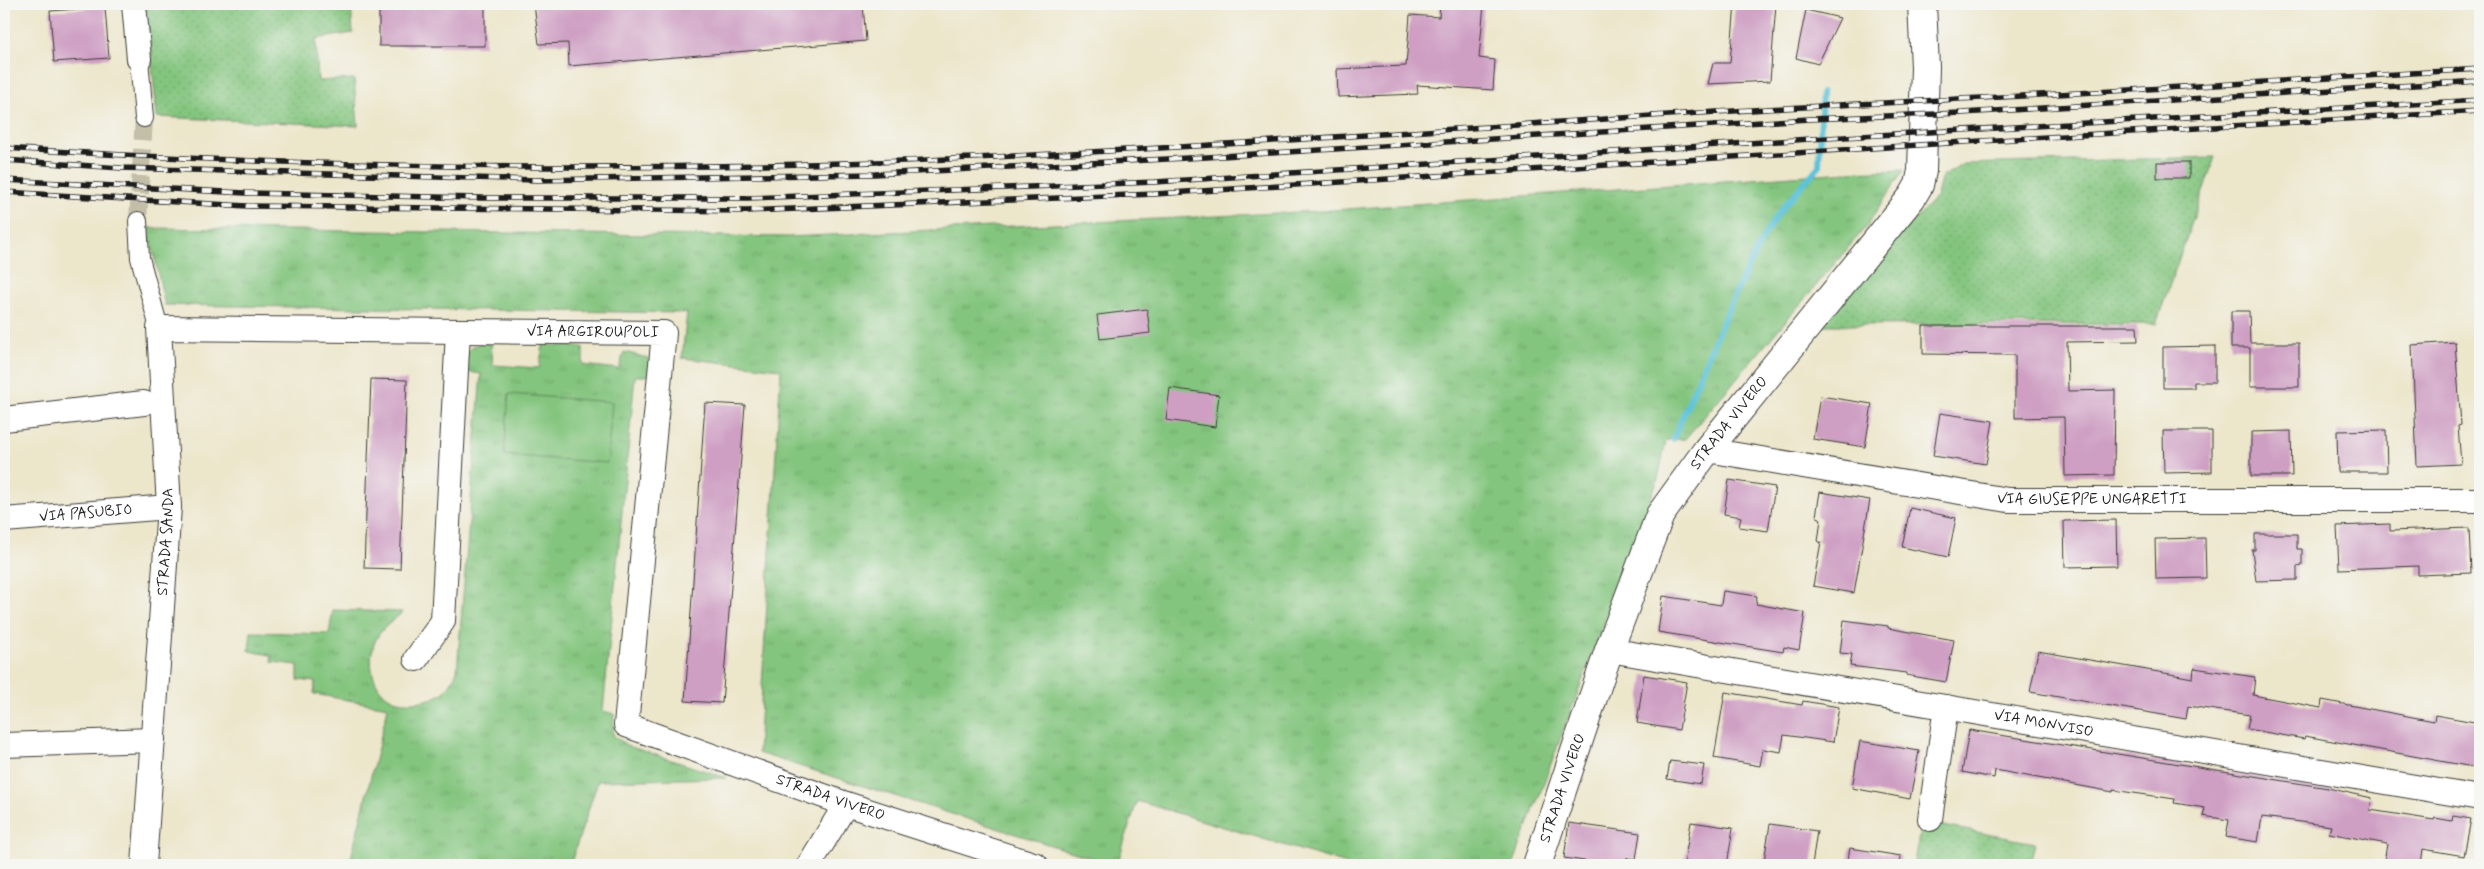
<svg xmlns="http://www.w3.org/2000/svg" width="2484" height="869" font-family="Mynerve,sans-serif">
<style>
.grass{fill:url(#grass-tufts);stroke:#50704d}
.park{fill:url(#park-dots);stroke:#50704d}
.pitch{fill:#83c57e;stroke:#50704d}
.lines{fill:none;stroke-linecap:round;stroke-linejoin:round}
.stream{stroke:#5dc3da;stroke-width:6}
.building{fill:#ce9ec3}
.pedestrian-tunnel{stroke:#c2bea8;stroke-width:18;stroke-dasharray:18 9;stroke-linecap:butt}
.pedestrian-casing{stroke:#3b3a36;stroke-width:20}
.minor-casing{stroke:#3b3a36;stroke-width:26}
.tertiary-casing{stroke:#3b3a36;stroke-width:30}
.pedestrian{stroke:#fff;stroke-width:18}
.minor{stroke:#fff;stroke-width:24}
.tertiary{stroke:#fff;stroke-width:28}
.rail-casing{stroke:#1c1c1c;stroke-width:5.5}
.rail{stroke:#f6f6f2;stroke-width:4;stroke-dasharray:11;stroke-linecap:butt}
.labels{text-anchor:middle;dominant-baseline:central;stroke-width:4;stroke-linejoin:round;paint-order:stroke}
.street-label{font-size:15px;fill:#1c1c1c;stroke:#f6f6f2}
</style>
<defs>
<pattern id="grass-tufts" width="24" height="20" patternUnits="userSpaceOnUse" patternTransform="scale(1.25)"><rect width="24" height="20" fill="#83c57e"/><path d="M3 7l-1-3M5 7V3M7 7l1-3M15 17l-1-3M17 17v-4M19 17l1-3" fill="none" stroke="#71a96c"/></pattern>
<pattern id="park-dots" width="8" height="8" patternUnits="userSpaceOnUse" patternTransform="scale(1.25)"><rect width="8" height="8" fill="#83c57e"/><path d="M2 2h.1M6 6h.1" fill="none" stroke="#71a96c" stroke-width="1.8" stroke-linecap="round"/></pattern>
</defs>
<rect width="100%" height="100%" fill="#f6f6f2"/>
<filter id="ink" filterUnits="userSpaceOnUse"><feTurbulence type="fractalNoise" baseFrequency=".02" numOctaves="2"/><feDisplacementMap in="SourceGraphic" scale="10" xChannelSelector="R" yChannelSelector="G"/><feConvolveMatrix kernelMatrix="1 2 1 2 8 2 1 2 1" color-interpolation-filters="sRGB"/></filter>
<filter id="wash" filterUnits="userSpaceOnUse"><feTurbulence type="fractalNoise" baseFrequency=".0096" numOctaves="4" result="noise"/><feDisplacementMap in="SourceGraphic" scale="20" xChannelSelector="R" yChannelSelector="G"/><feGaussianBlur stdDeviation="1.12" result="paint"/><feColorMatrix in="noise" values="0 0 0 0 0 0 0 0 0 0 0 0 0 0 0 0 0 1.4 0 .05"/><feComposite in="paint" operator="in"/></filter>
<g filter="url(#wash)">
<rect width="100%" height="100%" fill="#ece6cb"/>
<path class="grass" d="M1904,170L1866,227L1685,439L1666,440L1658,479L1513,865H1350L1137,801L1117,865H1114L758,753L781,369L682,358L687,313L165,305L148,228L789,237L1320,211L1847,172Z
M481,343L491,344L493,365L539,368L543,345L583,347V365L619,369L624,352L648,358L650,367L648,376H635L603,711L614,714L613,735L628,746L727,778L598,781L570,865H449L438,862L437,865H361L350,862L388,707L314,694L315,682L298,680V665L272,662L271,655L249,651L251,632L329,634L333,610L403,612C395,619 386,625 380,633C365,652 369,690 394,700C409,705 434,701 445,691C450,687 454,677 457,671L481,374L463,371C466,357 466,347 481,343Z"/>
<path class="park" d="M146,4H351L353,33L316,39L318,81L354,79L358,126L157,117Z
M2215,157L2156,324L1819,325L1876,260L1937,196L1941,178L1963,164Z
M1922,822L2035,843L2030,865H1913Z"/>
<path class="pitch" d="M509,394L612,402L607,463L504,455Z"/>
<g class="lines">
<path class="stream" d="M1673,439C1703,370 1730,297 1767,231C1781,207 1801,187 1819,166L1822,93"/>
</g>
<g id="blocks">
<path class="building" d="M379,4H485V46H379Z
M534,4H863L866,41L569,66L568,43L539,44Z
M1440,4H1484L1479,58L1495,60L1493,90L1417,85L1418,94L1338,97L1337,69L1406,66L1410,15L1439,17Z
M1735,4H1776L1770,81L1708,84L1713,63H1730Z
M105,7L109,58L54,62L50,11Z
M1806,10L1840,18L1818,64L1796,58Z
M2157,162H2189V178H2157Z
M1147,309L1150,333L1100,339L1097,315Z
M2231,311H2249L2250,343H2299V387H2250V348H2231Z
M1923,326H2137L2138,341L2067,342L2068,391L2115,390L2114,475L2065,476L2064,417L2015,418V355L1923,354Z
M2455,342L2461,425L2458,426L2461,464L2417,466L2412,345Z
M2215,346V382H2194V388H2163V347Z
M371,379L407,380L400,569L364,568Z
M1170,388L1219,395L1215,427L1166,420Z
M1820,396L1872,404L1865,447L1813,439Z
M705,403L745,405L722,703L685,701Z
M1940,413L1993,421L1986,464L1933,456Z
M2386,430L2387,472H2338L2337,431Z
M2163,431H2212V472L2164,473Z
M2291,431L2292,476H2251V432Z
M1729,480L1775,487L1768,531L1739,527L1741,517L1724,514Z
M1820,492L1870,500L1854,593L1813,586L1821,542H1818L1821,519L1816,516Z
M1910,508L1956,518L1948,557L1902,547Z
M2116,520L2117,566L2065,567L2064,521Z
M2390,524V531L2469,528L2471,573L2418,575V566L2339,569L2337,526Z
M2255,534H2297V549H2302V565L2297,566V580L2256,581L2252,550H2255Z
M2205,538L2206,578L2156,579L2155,539Z
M1723,591L1757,596L1756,604L1805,613L1799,650L1784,647L1783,652L1658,632L1663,596L1721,605Z
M1844,620L1888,626V628L1954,640L1946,682L1906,675L1907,673L1850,666L1852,654L1840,653Z
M2038,651L2193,678L2194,668L2255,677L2253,695L2321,708L2322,700L2434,721L2435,715L2480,723L2476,742L2480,743L2478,768L2305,736L2304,739L2247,729L2250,715L2188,706L2186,719L2030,692Z
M1644,675L1687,682L1679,730L1637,723Z
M1725,692L1802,705L1803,701L1839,707L1833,742L1784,735L1781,752L1763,749L1760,766L1714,758Z
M1969,730L2328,788L2372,798L2370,810L2434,820L2435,818L2452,821L2453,816L2471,819L2464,856L2423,849L2421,865L2384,863L2387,844L2329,833L2331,826L2262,817L2258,842L2226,837L2229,820L2203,816L2205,808L2174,803L2175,799L2113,790V792L1995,770L1994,778L1962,772Z
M1860,741L1919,751L1910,799L1852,788Z
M1670,761L1704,765L1701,784L1667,779Z
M1691,822L1733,828L1727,865H1684Z
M1569,823L1640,833L1636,859L1627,858L1626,865H1611L1564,858Z
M1770,824L1817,831L1812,865L1764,861Z
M1850,848L1901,856L1900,865H1847Z"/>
</g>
</g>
<g filter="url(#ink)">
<use href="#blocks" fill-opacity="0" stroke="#3b3a36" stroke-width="1"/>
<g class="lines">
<path class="pedestrian-tunnel" d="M138,221L144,118"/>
<defs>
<path id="pedestrian" d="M139,59L144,118
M138,221L140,258L159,328"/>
<g id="minor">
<path d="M134,4L139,59"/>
<path d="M4,419L144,403"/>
<path id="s1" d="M1707,450L2008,500H2480"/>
<path id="s2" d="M4,520L169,507"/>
<path id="s3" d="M1609,650L2480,798"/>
<path d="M416,659L443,621L458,331"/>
<path d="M4,745L153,740"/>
<path d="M1930,819L1946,707"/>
<path id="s4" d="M144,865L169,507L159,328L664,333L626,725L846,804L1036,865"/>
<path d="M809,865L846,804"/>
</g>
<g id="tertiary">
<path id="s5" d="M1537,865L1609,650L1660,515L1707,450L1912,197L1919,185L1922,171L1925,67L1922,4"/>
</g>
</defs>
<use href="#pedestrian" class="pedestrian-casing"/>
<use href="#minor" class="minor-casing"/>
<use href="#tertiary" class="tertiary-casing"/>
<use href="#pedestrian" class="pedestrian"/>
<use href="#minor" class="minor"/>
<use href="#tertiary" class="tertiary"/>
<defs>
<path id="rail" d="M4,148C294,167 585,172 876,162C1145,152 1415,131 1684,114C1775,108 1866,104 1958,99C2132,91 2306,79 2480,69
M4,160L121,168L538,180L875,174L1207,157L1809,119L1962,113L2480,81
M4,180L245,193L481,198H748L1155,182L1810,139L2480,100
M4,192L247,206L747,211L1155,194L1965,142L2480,111"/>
</defs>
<use href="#rail" class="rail-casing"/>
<use href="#rail" class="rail"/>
</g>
</g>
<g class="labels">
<g class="street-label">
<text stroke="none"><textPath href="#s4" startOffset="972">VIA ARGIROUPOLI</textPath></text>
<text stroke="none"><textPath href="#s5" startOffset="486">STRADA VIVERO</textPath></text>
<text stroke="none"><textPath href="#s1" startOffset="389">VIA GIUSEPPE UNGARETTI</textPath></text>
<text stroke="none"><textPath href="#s2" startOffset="82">VIA PASUBIO</textPath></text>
<text stroke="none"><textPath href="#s4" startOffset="324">STRADA SANDA</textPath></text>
<text stroke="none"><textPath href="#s3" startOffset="441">VIA MONVISO</textPath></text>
<text stroke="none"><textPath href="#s5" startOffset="81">STRADA VIVERO</textPath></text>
<text stroke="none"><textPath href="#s4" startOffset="1654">STRADA VIVERO</textPath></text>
</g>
</g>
<rect width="2484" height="869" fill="none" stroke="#f6f6f2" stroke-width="20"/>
</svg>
